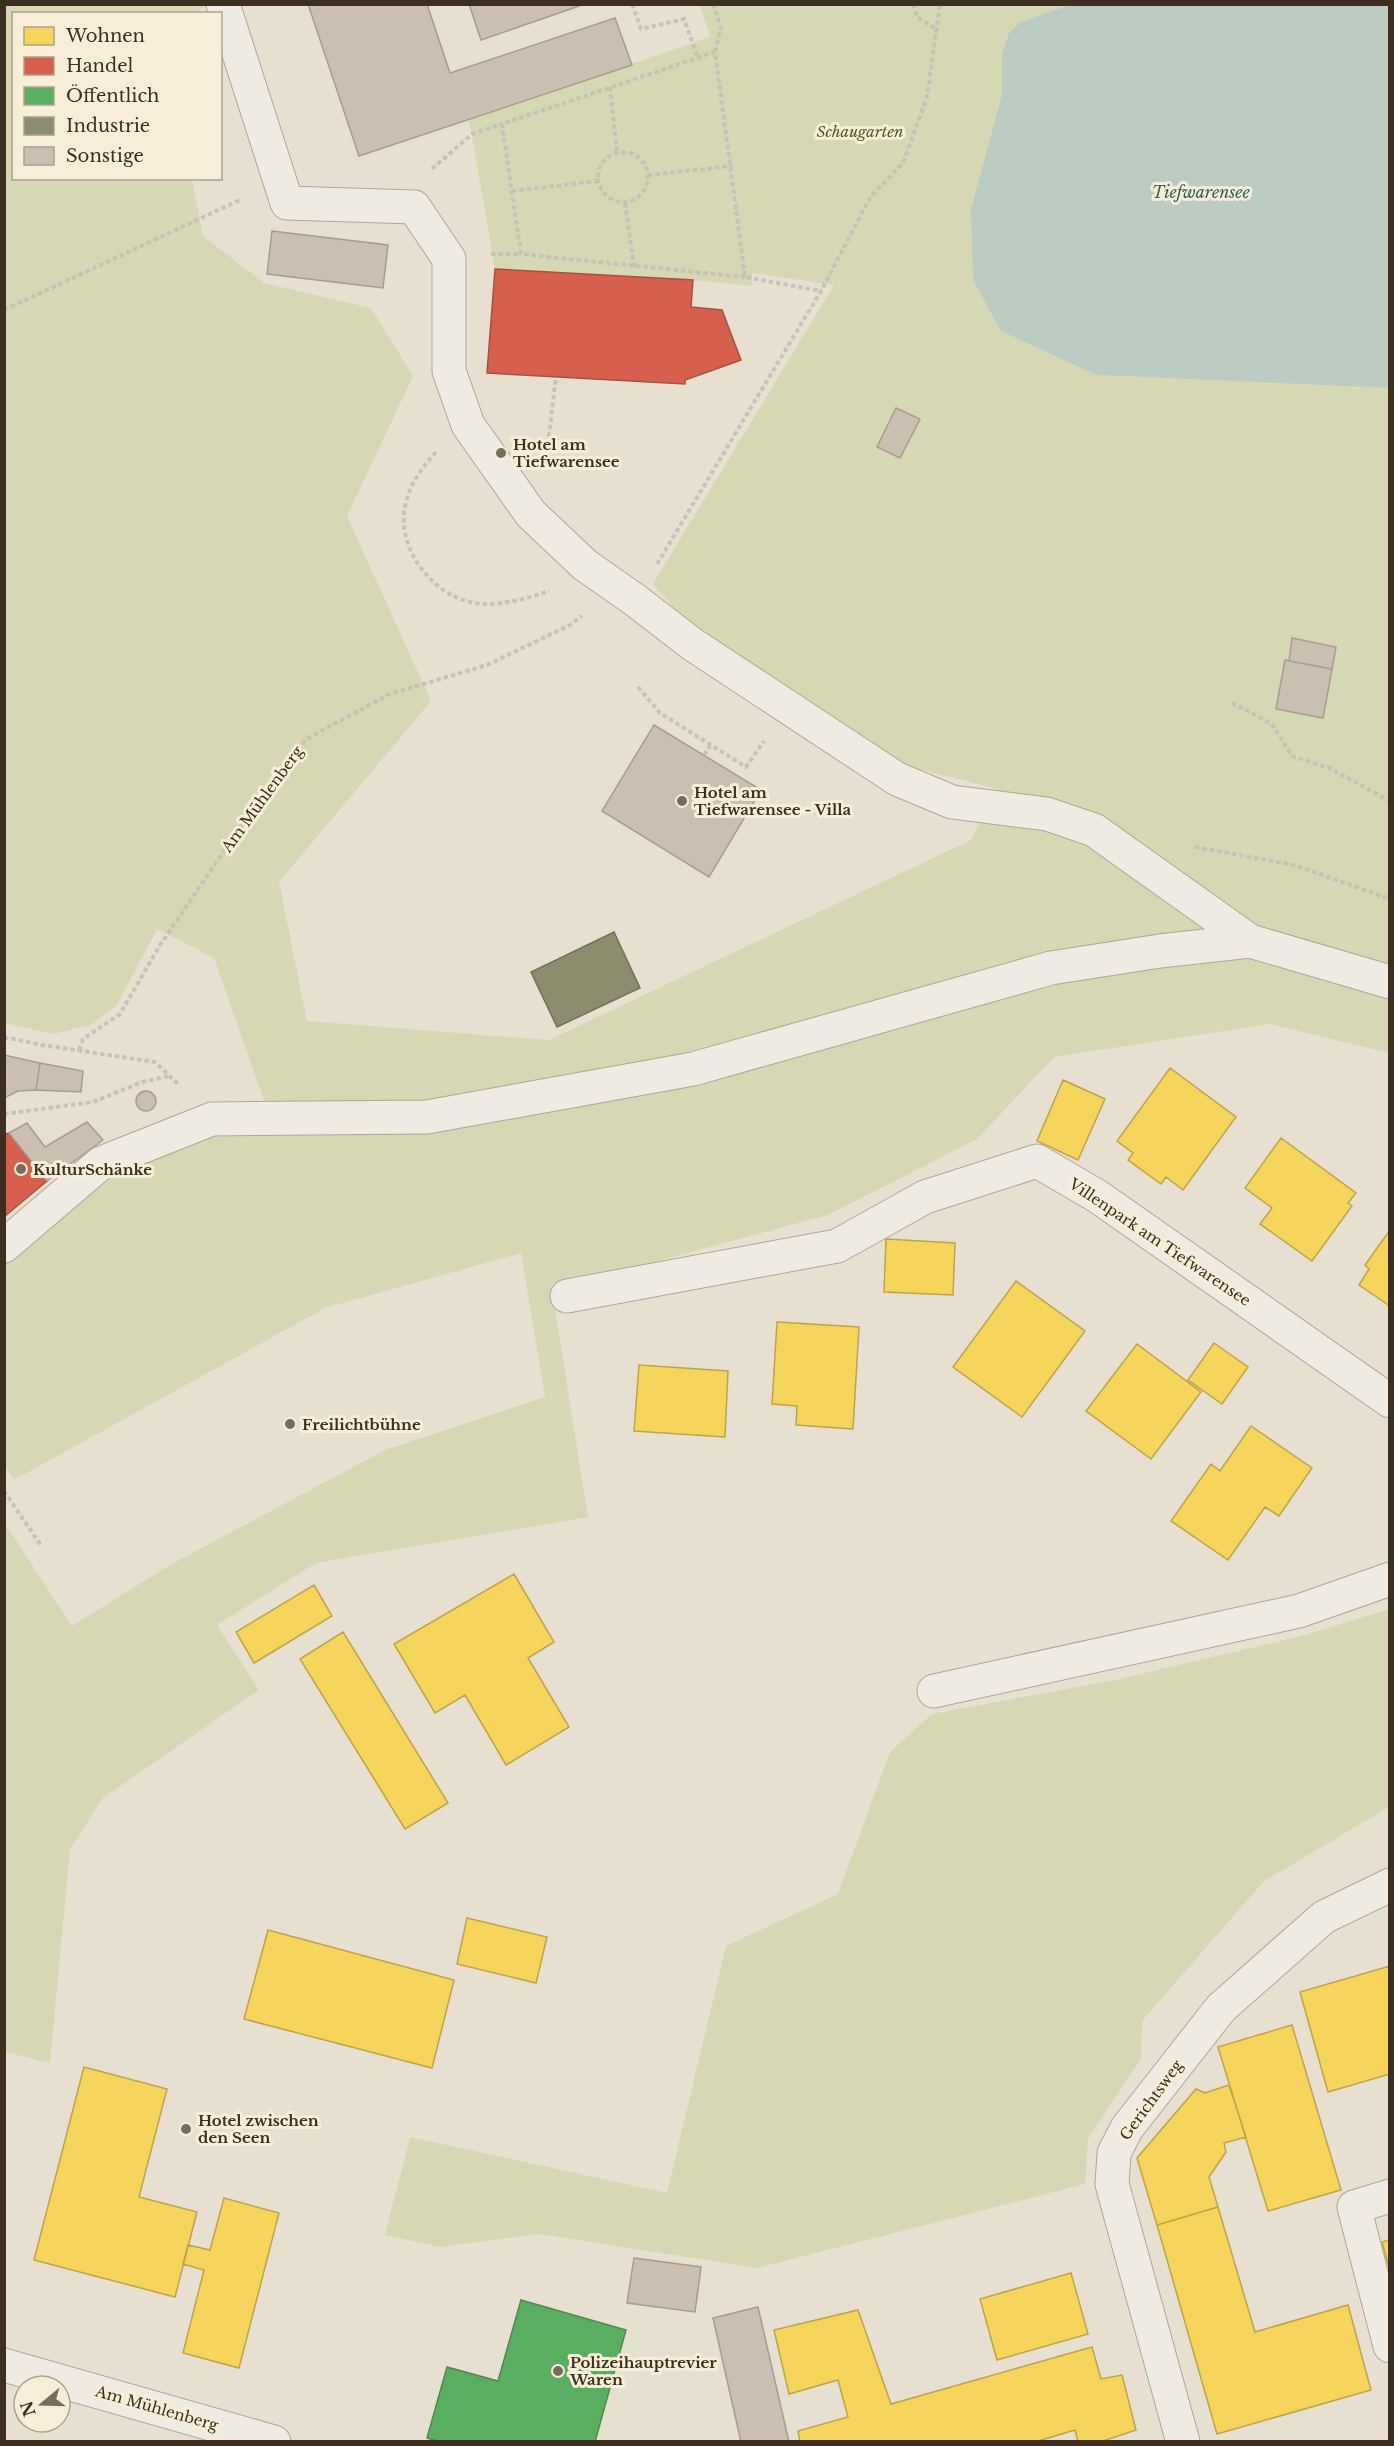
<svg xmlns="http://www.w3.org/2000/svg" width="1394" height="2446" font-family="'Libre Baskerville',serif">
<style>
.green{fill:#d6d7b3}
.water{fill:#bcccc2}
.homes{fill:#f6d55c;stroke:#bea34a;stroke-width:1.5}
.shops{fill:#d6604d;stroke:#a85140;stroke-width:1.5}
.public{fill:#5aae61;stroke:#51884e;stroke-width:1.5}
.industry{fill:#8c8c6e;stroke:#747057;stroke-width:1.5}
.building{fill:#cbbfb2;stroke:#a89c90;stroke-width:1.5}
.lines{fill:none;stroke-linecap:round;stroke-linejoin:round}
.minor-casing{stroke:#ada599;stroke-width:35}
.path{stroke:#c8c2b9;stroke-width:4;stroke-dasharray:4.5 3;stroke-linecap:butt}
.minor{stroke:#efebe3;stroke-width:33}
.poi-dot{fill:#786c5e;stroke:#f7eed8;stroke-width:2}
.labels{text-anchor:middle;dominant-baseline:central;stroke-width:6;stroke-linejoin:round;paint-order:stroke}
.park-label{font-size:15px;font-style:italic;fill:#4d5a26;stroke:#f7eed8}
.poi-label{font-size:15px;font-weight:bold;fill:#3d2e20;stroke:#f7eed8;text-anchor:start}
.street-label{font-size:15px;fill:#3d2e20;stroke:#f7eed8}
.water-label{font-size:16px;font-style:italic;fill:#2f5d5a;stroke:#f7eed8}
</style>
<rect width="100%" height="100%" fill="#e7e0d1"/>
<path class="green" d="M5,5H204L196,14H14V178L192,179L203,236L264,283L371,308L413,376L347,516L431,701L279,882L307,1021L549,1040L971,840L997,789L907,766L686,622L653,584L834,285L752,273V286L693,280L495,269L469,119L710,37L700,5H1070L1002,54V94L971,209L1097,375L1389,388V1053L1270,1024L1054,1057L977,1139L828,1215L658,1261L551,1284L588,1517L316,1563L217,1625L259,1690L103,1798L70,1849L50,2063L5,2052L4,1522L72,1626L170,1565L385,1450L545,1397L521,1253L325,1308L14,1480L5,1466V1263L106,1175L208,1138L262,1133L265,1103L214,958L157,929L117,1005L91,1025L53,1034L5,1023Z
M1389,1609V1807L1263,1882L1142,2021L1141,2058L1088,2139L1085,2184L757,2268L539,2234L440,2247L385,2235L410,2137L667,2193L726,1946L838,1894L890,1752L932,1714L1115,1680L1302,1636Z"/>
<path class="water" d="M1070,5H1389V388L1097,375L1001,331L973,280L971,209L1002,94V54L1009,33L1021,22Z"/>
<path class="homes" d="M1170,1068L1236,1117L1183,1190L1166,1177L1161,1184L1128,1160L1133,1153L1117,1141Z
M1063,1080L1105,1099L1078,1160L1037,1141Z
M1281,1138L1356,1193L1348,1203L1352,1206L1312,1261L1260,1224L1272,1208L1245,1188Z
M1390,1230V1306L1359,1285L1369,1269L1365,1265Z
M886,1239L955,1243L953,1295L884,1292Z
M1016,1281L1085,1331L1022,1417L953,1367Z
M777,1322L859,1327L853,1429L796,1425L797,1406L772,1404Z
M1214,1343L1248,1367L1222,1404L1188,1380Z
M1137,1344L1201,1392L1151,1459L1086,1411Z
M639,1365L728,1371L725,1437L634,1431Z
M1251,1426L1312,1468L1279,1516L1265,1507L1228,1560L1171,1521L1211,1464L1220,1471Z
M514,1574L554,1642L528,1658L569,1727L506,1765L465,1695L435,1713L394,1644Z
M314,1585L332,1616L254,1663L236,1632Z
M343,1632L448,1803L405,1829L300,1659Z
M467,1918L547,1937L536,1983L457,1964Z
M268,1930L454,1980L432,2068L244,2019Z
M1390,1966V2074L1328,2092L1300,1992Z
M1292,2025L1341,2190L1268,2211L1218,2047Z
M84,2067L167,2089L139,2197L197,2212L175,2297L34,2260Z
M1229,2085L1246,2137L1224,2143L1226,2152L1209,2177L1218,2207L1157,2225L1137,2158L1196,2089L1205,2093Z
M224,2198L279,2213L239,2368L183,2353L204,2270L183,2264L188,2245L210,2250Z
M1218,2207L1255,2332L1348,2305L1371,2390L1217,2434L1157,2225Z
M1390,2240V2271L1382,2242Z
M1071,2273L1088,2334L997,2360L980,2299Z
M858,2310L891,2404L1092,2347L1101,2379L1122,2375L1136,2430L1100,2442H1078L1075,2430L1035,2442H800L798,2431L848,2417L838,2380L789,2394L774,2330Z"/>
<path class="shops" d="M495,269L693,280L691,307L722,310L741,360L685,380V384L487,373Z
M9,1133L47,1181L4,1217V1135Z"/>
<path class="public" d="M521,2300L626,2330L595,2442H440L427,2438L447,2367L498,2381Z"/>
<path class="industry" d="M614,932L640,988L557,1027L531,972Z"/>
<path class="building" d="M308,4H427L450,73L615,18L632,65L359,156Z
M469,4H585L481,40Z
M272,231L388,245L383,288L267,274Z
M896,408L920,419L900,458L877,447Z
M1292,638L1336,647L1332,669L1289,661Z
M1285,660L1332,669L1323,718L1276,709Z
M654,725L761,790L709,877L602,811Z
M4,1055L40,1063L36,1090L18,1091L4,1098Z
M40,1063L83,1071L81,1092L36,1090Z
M136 1101a10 10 0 1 1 20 0a10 10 0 1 1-20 0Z
M87,1122L103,1140L47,1181L9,1133L27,1123L45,1147Z
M634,2258L701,2267L695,2312L627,2303Z
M758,2307L789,2442H741L713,2318Z"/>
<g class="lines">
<defs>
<path id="minor" d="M223,4L287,203L414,207L449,259V371L468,425L531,514L585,565L635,600L692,644L897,779L952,802L1047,814L1094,830L1250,941
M4,1246L101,1163L212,1119L427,1117L693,1069L1051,968L1160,951L1250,941L1390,982
M567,1296L837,1246L925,1197L1037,1161L1097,1196L1390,1401
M934,1691L1299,1611L1390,1579
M1390,2196L1354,2207L1390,2346
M4,2365L274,2442
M1183,2442L1112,2184L1114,2153L1127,2128L1221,2008L1324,1917L1390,1885"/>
</defs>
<use href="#minor" class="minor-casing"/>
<path class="path" d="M632,4L641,29L684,19L698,58
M713,4L721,28L715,52
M913,4L917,17L936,29
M610,87L617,152
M598 177a25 25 0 1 1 50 0a25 25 0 1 1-50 0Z
M432,169L472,134L502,124
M648,175L732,166
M512,191L597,181
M625,203L634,267
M491,254H521
M745,277L521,254L502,124L715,52L745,277L821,291
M4,310L240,200
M436,452C423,467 411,482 406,502C393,550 438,604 486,604C507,604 529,598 549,591
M546,459L556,377
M657,564L821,291L871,196L903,163L927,97L940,4
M638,687L660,713L746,767L764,741
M1232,703L1271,723L1292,756L1329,768L1390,801
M704,755L710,746
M1195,847L1294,865L1390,899
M4,1037L42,1045L155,1062L180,1086
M79,1050L83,1039L120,1014L160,945L252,810L306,739L390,694L487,665L570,625L582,616
M4,1114L93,1102L142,1082L169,1076
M4,1491L42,1547"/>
<use href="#minor" class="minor"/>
</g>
<g class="poi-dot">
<circle cx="501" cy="453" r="6"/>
<circle cx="682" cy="801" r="6"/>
<circle cx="21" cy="1169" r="6"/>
<circle cx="290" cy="1424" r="6"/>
<circle cx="186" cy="2129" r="6"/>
<circle cx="558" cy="2371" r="6"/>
</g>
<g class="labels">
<g class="park-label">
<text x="860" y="131">Schaugarten</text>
</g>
<g class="poi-label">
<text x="513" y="444">Hotel am<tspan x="513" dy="17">Tiefwarensee</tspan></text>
<text x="694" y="792">Hotel am<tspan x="694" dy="17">Tiefwarensee - Villa</tspan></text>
<text x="33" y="1169">KulturSchänke</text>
<text x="302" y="1424">Freilichtbühne</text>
<text x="198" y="2120">Hotel zwischen<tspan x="198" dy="17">den Seen</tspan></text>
<text x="570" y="2362">Polizeihauptrevier<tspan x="570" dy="17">Waren</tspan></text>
</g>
<g class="street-label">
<text transform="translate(262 799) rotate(-54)">Am Mühlenberg</text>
<text transform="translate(1160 1242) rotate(34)">Villenpark am Tiefwarensee</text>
<text transform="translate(1151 2100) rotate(-54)">Gerichtsweg</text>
<text transform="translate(157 2408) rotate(16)">Am Mühlenberg</text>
</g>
<g class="water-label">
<text x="1201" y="192">Tiefwarensee</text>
</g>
</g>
<rect width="1394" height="2446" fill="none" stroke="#3d2e20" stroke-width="12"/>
<rect x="12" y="12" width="210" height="168" fill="#f7eed8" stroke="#ada18e" stroke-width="1.5"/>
<rect x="24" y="27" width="30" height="18" fill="#f6d55c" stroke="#ada18e" stroke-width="1.5"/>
<text x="66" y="42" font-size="18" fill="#3d2e20">Wohnen</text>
<rect x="24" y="57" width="30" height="18" fill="#d6604d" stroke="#ada18e" stroke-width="1.5"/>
<text x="66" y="72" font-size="18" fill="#3d2e20">Handel</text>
<rect x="24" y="87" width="30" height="18" fill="#5aae61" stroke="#ada18e" stroke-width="1.5"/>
<text x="66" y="102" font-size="18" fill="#3d2e20">Öffentlich</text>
<rect x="24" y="117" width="30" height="18" fill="#8c8c6e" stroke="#ada18e" stroke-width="1.5"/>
<text x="66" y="132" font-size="18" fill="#3d2e20">Industrie</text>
<rect x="24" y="147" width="30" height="18" fill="#cbbfb2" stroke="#ada18e" stroke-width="1.5"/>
<text x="66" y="162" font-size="18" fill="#3d2e20">Sonstige</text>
<g transform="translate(42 2404) rotate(251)"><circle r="28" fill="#f7eed8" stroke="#ada18e" stroke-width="1.5"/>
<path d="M0-4.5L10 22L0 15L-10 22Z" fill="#786c5e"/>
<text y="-9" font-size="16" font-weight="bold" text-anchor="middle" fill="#3d2e20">N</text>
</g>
</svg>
